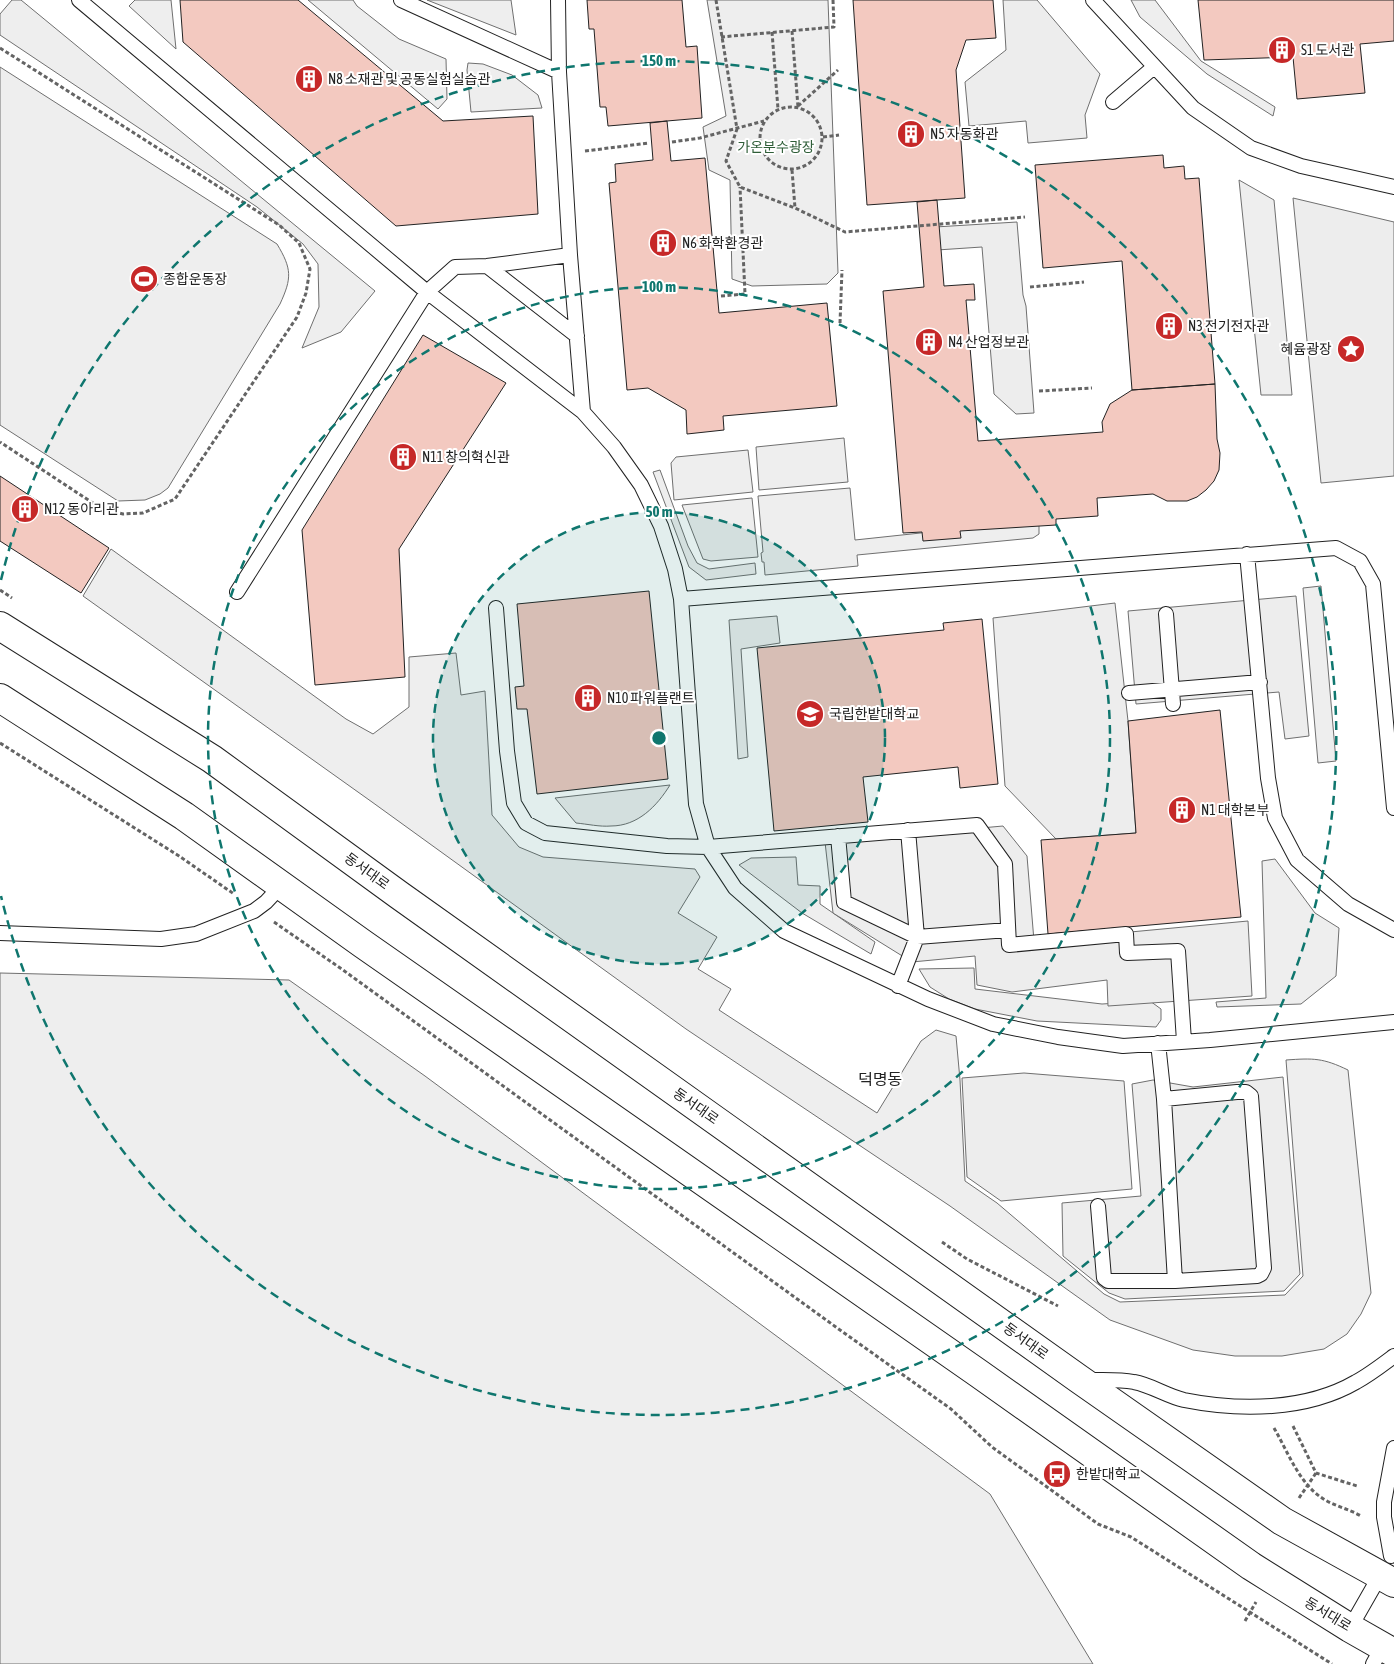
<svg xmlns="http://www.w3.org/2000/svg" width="1394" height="1664" font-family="'Asap Condensed','Noto Sans KR',sans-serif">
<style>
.green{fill:#eee;stroke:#6f6f6f}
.parking{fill:#ededed;stroke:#6f6f6f}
.building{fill:#f3c9c0;stroke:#222}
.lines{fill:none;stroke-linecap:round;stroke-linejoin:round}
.service-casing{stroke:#222;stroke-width:16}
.tertiary-casing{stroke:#222;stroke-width:30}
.path{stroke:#646464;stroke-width:3;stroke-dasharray:4 2.5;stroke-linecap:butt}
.service{stroke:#fff;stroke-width:14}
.tertiary{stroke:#fff;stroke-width:28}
.ring{fill:none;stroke:#0f766e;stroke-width:2.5;stroke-dasharray:9 6}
.labels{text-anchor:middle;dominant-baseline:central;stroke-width:4;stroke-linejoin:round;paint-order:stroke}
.poi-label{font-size:14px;fill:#222;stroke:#fff;text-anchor:start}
.park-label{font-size:14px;fill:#2f5e38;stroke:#fff}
.street-label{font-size:14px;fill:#222;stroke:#fff}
.quarter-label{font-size:16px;fill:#222;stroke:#fff}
.centre{fill:#0f766e;stroke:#fff;stroke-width:2.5}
.ring-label{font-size:15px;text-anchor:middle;font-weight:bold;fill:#0f766e;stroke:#fff;stroke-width:4;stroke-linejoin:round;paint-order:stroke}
</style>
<rect width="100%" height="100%" fill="#fff"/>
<path class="green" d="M12,0H21L375,291L341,332L302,348L319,307L318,264L303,244L257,207L0,35V14Z
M135,0H171L176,49L129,6Z
M308,0H353L357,6L399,39L446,59L447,99L438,109Z
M427,0H511L516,35Z
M707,0H828L838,273L827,284L752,286L732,279L730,180L709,170L703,127L726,116Z
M1131,0H1155L1201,61L1275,107L1273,116L1207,74L1140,17Z
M468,63L483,64L512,75L538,95L542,108L471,112L467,70Z
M0,67L277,244C292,269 292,278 280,304L168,488L160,494L145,500L118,501L0,425Z
M1239,180L1274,200L1292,395H1261Z
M844,438L848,482L759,490L756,447Z
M748,450L753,492L674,500L671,463L676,457Z
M660,470L688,546L697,563L709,569L755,563L756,574L706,580L689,567L653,472Z
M850,488L855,540L1033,521L1039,524V534L1033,538L857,555L858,566L765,575L764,562H762L761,553L763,552L758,496Z
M752,498L758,557L711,561L703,559L682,505Z
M111,549L346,719L373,734L409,707V657L456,653L461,695L485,691L492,815L519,847L543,857L695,869L700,877L678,913L717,937L698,969L731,989L719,1010L877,1113L921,1041L936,1030L956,1036L960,1080L965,1181L997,1203L1104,1294L1120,1302L1285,1295L1303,1276L1286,1060C1314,1058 1323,1058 1348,1070L1371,1293L1361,1314L1347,1334L1324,1349L1282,1356H1235L1193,1350L1110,1320L950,1206L686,1029L372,802L83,596Z
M1321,586L1336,761L1318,763L1303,588Z
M777,616L780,643L741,649L748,757L738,759L729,620Z
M670,785C657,806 638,826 611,826C600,827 587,824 576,823L555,798Z
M796,857L798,885L820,886V904L875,942L871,954L802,913L739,865L751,858Z
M1275,859L1315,913L1339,928L1336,976L1301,1004L1217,1007L1216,1002L1266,998L1262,861Z
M974,968L975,989L1102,1004L1150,1001L1161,1009V1020L1156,1027L1037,1021L975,1009L949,999L930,987L919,969Z
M0,973L289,980L425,1076L990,1494L1093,1664H0Z"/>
<path class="parking" d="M1003,0H1037L1100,74L1085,115L1087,138L1028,143L1026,121L969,126L965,82L1006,50Z
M1293,198L1394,222V476L1321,483Z
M1017,222L1023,295L1026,306L1034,413L1016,414L994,394L982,247L937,250L935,227Z
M1296,596L1309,736L1285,739L1279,692L1136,704L1128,611Z
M1115,603L1128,721L1136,833L1056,839L1005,786L993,618Z
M1003,826L1027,856L1034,941L1248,921L1252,996L1108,1006L1107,980L1012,992L977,985L975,956L912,962L833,913L825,842Z
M1024,1073L1124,1081L1132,1189L1001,1201L967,1177L962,1078Z
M1283,1077L1300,1274L1284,1291L1125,1299L1109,1293L1063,1256L1062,1203L1141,1196L1132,1084L1153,1080L1193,1087Z"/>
<path class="building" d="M180,0H298L443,121L533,116L538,214L396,226L183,42Z
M587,0H682L686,47L697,46L702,118L608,126L606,107H600L594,29H589Z
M853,0H993L996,38L966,40L956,70L965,198L867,205Z
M1198,0H1394V41L1360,44L1365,93L1297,99L1293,57L1204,60Z
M667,121L671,161L705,158L719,313L827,303L837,406L723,416L724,430L687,434L686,410L648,388L627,390L609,183L616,182L615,164L653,160L650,123Z
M1163,155L1164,168L1184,166L1185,179L1199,178L1215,384L1132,390L1122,261L1043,268L1035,165Z
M937,200L944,286L974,284L975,300H966L978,441L1103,432L1102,422L1110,404L1132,390L1215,384L1217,439L1220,453L1219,470L1214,481L1206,490L1197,497L1187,501H1167L1153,494L1097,498L1098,516L1056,519V525L960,531L961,538L923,541L922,532L903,533L883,291L924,287L917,202Z
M423,335L506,383L399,549L405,677L315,685L302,530Z
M0,476L109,548L81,593L0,541Z
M649,591L668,779L537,794L527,709H517L515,687L524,686L517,604Z
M982,619L998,784L960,788L958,767L863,777L868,822L774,831L757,648L944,630L943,623Z
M1220,710L1241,917L1048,934L1041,840L1136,833L1128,721Z"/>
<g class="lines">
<defs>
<path id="service" d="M79,0L427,292L583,412L614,447L641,485L661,526L675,569L681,599L696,804L708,847L735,888L784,931L928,999L993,1024L1058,1037L1123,1046L1210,1040L1394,1022
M401,0L559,72L570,255L583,412
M558,0L559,72
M1093,0L1193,108L1251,148L1301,166L1394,187
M1113,102L1154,67
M487,266L577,336
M1247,554L1268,778L1275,818L1297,860L1348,904L1394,930
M237,592L427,292L455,267L487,266L570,255
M681,599L1336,548L1360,561L1373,584L1394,808
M496,608L507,751L514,803L526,823L545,833L667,846L708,847L977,825L1005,864L1009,945L1126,934L1127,953L1178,951L1184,1041
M1166,614L1173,704
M1129,693L1260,682
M908,830L917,937L1008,930
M838,836L844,902L917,937L898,986
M0,933L161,939L196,934L254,911L266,902L281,886
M1164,1099L1237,1092H1246L1251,1096L1264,1268L1261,1274L1257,1276L1175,1281
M1098,1206L1104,1278L1108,1281H1175L1164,1099L1158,1043
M1088,1380C1103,1380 1119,1379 1134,1382C1151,1385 1167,1396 1184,1400C1239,1411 1306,1411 1356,1382C1369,1375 1382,1365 1394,1356
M1391,1556L1384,1517V1502L1394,1448
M1350,1628L1382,1572
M1373,1664L1383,1646"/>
<path id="tertiary" d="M0,626L212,759L399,895L1079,1379L1282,1521L1394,1583
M0,698L184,816L363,944L978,1373L1251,1566L1350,1628L1394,1653"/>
</defs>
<use href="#service" class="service-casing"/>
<use href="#tertiary" class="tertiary-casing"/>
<path class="path" d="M716,0L737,129L726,161L740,187L795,208L845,232L1025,217
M792,31L798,107
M772,32L778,109
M721,37L834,27L833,0
M0,48L279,225L299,243L310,269L306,293L297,317L175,499L143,513L123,514L102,509L0,442
M798,106L838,70
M760 138a31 31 0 1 1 62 0a31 31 0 1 1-62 0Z
M823,137L839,135
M672,142L700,138L764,121
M585,151L649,143
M792,170L795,208
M1030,287L1084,282
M721,296L745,294L740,187
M840,323L842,270
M1039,391L1092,388
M0,590L12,598
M0,743L179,856L234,894
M274,922L343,970L840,1330L951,1409L992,1447L1098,1524L1131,1537L1332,1664
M942,1242L967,1259L1058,1306
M1293,1426L1316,1473L1357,1486
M1274,1428C1288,1452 1299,1483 1322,1498C1334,1506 1349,1509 1361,1516
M1299,1498L1316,1473
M1245,1621L1256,1602"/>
<use href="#service" class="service"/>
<use href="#tertiary" class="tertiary"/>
</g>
<circle cx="659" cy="738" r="226" fill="#0f766e" fill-opacity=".12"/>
<g class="ring">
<circle cx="659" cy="738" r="226"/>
<circle cx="659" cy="738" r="451"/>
<path d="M1 580A677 677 0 1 1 1 896"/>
</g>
<defs>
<symbol id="building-disc" viewBox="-11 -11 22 22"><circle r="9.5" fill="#c62828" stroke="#fff"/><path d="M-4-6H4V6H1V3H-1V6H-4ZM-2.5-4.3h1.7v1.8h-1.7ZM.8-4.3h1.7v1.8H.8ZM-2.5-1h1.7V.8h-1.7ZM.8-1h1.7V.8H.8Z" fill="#fff"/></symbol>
<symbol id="stadium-disc" viewBox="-11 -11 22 22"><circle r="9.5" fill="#c62828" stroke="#fff"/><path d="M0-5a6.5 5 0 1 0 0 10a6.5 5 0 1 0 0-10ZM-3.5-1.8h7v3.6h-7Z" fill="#fff"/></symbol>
<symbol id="sight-disc" viewBox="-11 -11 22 22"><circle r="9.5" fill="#c62828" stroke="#fff"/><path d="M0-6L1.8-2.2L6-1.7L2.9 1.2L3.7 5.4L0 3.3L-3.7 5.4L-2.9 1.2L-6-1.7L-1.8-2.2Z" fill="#fff"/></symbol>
<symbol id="university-disc" viewBox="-11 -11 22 22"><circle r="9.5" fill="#c62828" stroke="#fff"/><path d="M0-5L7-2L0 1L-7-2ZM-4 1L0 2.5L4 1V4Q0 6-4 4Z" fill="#fff"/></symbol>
<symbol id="bus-disc" viewBox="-11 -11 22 22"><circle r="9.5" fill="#c62828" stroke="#fff"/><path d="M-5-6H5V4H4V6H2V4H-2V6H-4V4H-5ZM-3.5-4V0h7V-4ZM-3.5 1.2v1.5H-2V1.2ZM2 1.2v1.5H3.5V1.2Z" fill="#fff"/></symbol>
</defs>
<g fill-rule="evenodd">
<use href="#building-disc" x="1266" y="34" width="32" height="32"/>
<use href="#building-disc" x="293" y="63" width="32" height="32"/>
<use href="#building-disc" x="895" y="118" width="32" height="32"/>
<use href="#building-disc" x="647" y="227" width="32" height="32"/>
<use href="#stadium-disc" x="128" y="263" width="32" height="32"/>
<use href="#building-disc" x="1153" y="310" width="32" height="32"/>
<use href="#building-disc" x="913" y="326" width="32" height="32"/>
<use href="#sight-disc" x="1335" y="333" width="32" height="32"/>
<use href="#building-disc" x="387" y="441" width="32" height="32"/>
<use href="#building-disc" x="9" y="493" width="32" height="32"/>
<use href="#building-disc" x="572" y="682" width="32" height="32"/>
<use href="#university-disc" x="794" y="698" width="32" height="32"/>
<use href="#building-disc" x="1166" y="794" width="32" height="32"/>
<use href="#bus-disc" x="1041" y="1458" width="32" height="32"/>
</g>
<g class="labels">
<g class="poi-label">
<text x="1301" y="50">S1 도서관</text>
<text x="328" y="79">N8 소재관 및 공동실험실습관</text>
<text x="930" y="134">N5 자동화관</text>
<text x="682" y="243">N6 화학환경관</text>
<text x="163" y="279">종합운동장</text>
<text x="1188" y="326">N3 전기전자관</text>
<text x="948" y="342">N4 산업정보관</text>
<text x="1332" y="349" text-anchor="end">혜윰광장</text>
<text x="422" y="457">N11 창의혁신관</text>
<text x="44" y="509">N12 동아리관</text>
<text x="607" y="698">N10 파워플랜트</text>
<text x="829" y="714">국립한밭대학교</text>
<text x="1201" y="810">N1 대학본부</text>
<text x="1076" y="1474">한밭대학교</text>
</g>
<g class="park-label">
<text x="776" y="147">가온분수광장</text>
</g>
<g class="street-label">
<text transform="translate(367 871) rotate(36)">동서대로</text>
<text transform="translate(696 1106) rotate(35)">동서대로</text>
<text transform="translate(1026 1341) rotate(36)">동서대로</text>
<text transform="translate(1328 1614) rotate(31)">동서대로</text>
</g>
<g class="quarter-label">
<text x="880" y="1079">덕명동</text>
</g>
</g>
<circle cx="659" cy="738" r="8" class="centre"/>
<g class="ring-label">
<text x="659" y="66">150 m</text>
<text x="659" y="292">100 m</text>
<text x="659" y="517">50 m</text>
</g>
</svg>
